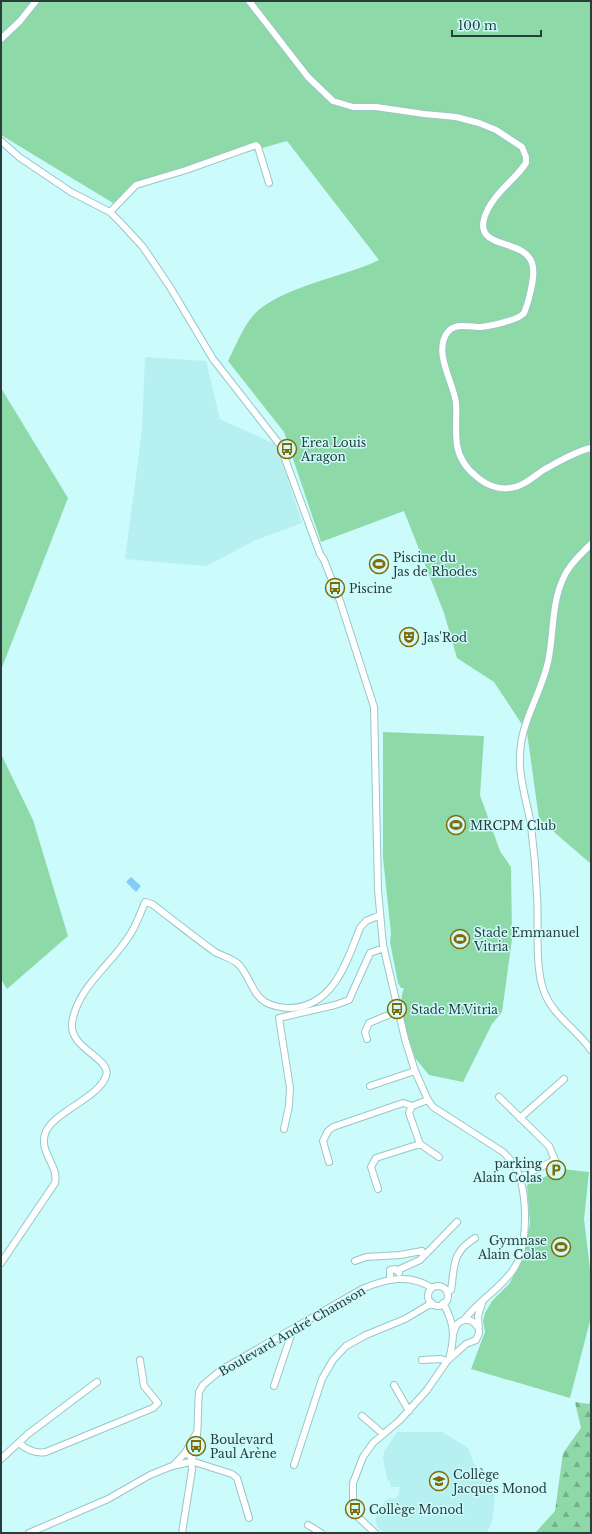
<svg xmlns="http://www.w3.org/2000/svg" width="592" height="1534" font-family="'Libre Baskerville',serif">
<style>
.built{fill:#b7f0f0}
.grass{fill:#8ed9a8}
.forest{fill:url(#forest-firs)}
.water{fill:#85cbfa}
.lines{fill:none;stroke-linecap:round;stroke-linejoin:round}
.minor-casing{stroke:#99c6c7;stroke-width:8}
.minor{stroke:#fff;stroke-width:6}
.labels{text-anchor:middle;dominant-baseline:central;stroke-width:3;stroke-linejoin:round;paint-order:stroke}
.poi-label{font-size:12px;fill:#2a3d3d;stroke:#ccfbfb;text-anchor:start}
.street-label{font-size:12px;fill:#2a3d3d;stroke:#ccfbfb}
</style>
<defs>
<pattern id="forest-firs" width="22" height="20" patternUnits="userSpaceOnUse"><rect width="22" height="20" fill="#8ed9a8"/><path d="M5 1l3.5 6h-7zM16 11l3.5 6h-7z" fill="#74b18a"/></pattern>
</defs>
<rect width="100%" height="100%" fill="#ccfbfb"/>
<path class="built" d="M145,357L206,361L220,419L277,445L302,523L256,540L206,566L125,559L142,430Z
M397,1432H442L468,1448L474,1464L487,1476L490,1482L495,1498L492,1521L487,1533H385L378,1528L375,1520L384,1502L389,1498L395,1499L399,1495L400,1487H391L390,1482L387,1479L383,1458L384,1452Z"/>
<path class="grass" d="M1,1H591V864L539,819L527,732L494,682L457,658L444,613L404,511L321,542L284,432L228,361C235,347 242,330 251,318C274,288 345,277 379,260L287,141L226,158L130,190L113,203L1,135Z
M1,388L68,498L1,670Z
M383,732L484,736L480,795L500,851L511,867L512,939L502,1012L492,1024L463,1082L429,1075L415,1058L403,1021C405,1007 398,1003 404,988H401L398,983L390,942L391,933L383,858Z
M1,754L33,820L68,936L7,989L1,979Z
M562,1169L589,1172L584,1219L591,1277V1317L570,1398L471,1369L485,1332L483,1321L485,1313L492,1301L509,1284L520,1265L530,1224L527,1185Z"/>
<path class="forest" d="M591,1397V1533H535L555,1511L563,1453L581,1428L575,1402L589,1404Z"/>
<path class="water" d="M131,877L141,886L136,892L126,882Z"/>
<g class="lines">
<defs>
<path id="minor" d="M249,1L308,77L333,101L353,107H376L424,114L456,117L479,123L496,130L522,147L526,157V163C515,180 498,189 488,209C466,252 523,236 532,263C536,275 530,294 527,305C526,307 525,311 524,313C519,320 490,326 481,327C470,327 454,322 447,333C433,353 454,383 456,403C457,416 455,431 457,445C459,458 467,469 477,477C486,485 499,490 510,488C523,487 534,476 545,469C558,462 576,451 591,448
M1,39L20,21L36,1
M1,141L19,157L71,192L110,212L120,222L143,247L170,287L213,359L280,445L284,456L320,554L324,560L340,601L374,707L378,890L383,945L405,1039L415,1071L428,1100L433,1107L503,1152C508,1157 513,1162 516,1168C528,1193 529,1247 513,1270C500,1289 478,1301 464,1320
M110,212L136,185L186,170L256,145L258,147L269,183
M591,544C581,554 568,566 563,579C551,605 554,635 548,662C539,701 518,723 520,766C521,786 528,806 531,826C534,849 536,872 537,895C539,923 534,970 545,994C554,1016 577,1030 591,1050
M367,1039L365,1032L369,1023L398,1011
M370,1086L415,1071
M499,1097L549,1146L555,1160L519,1178
M428,1100L412,1106L409,1113L420,1144L439,1157
M520,1118L564,1079
M284,1129L289,1106L290,1088L279,1018L335,1005L349,1000L370,953L384,948
M329,1162L323,1141L328,1131L333,1127L403,1103L412,1106
M378,1189L371,1167L376,1158L420,1144
M355,1261L366,1257L400,1255L422,1251L423,1255
M1,1263L55,1183C59,1166 39,1152 45,1134C51,1113 99,1098 106,1076C112,1058 69,1049 72,1023C78,985 113,964 131,933C137,923 141,912 145,902L152,904C173,920 194,937 215,952C222,956 231,958 237,963C249,973 251,993 265,1002C274,1007 282,1008 291,1008C334,1006 347,961 360,928L366,921L380,915
M398,1270L420,1260L457,1222
M390,1280V1270L395,1269L399,1273
M428 1296a10 10 0 1 1 20 0a10 10 0 1 1-20 0Z
M447,1292L451,1290C455,1266 451,1253 475,1238
M443,1303C455,1324 455,1337 449,1359
M454,1332C456,1319 470,1316 477,1326
M422,1360L441,1359L447,1361
M394,1385L409,1411
M274,1386L293,1329
M362,1416L383,1434
M19,1443C27,1450 36,1454 46,1452L153,1408L158,1403L144,1386L140,1360
M1,1459L28,1434L97,1382
M191,1461L232,1474L237,1478L249,1518
M294,1465L322,1379L333,1360L346,1346L366,1335L405,1319L432,1303
M173,1466L185,1453L196,1434
M308,1525L321,1533
M29,1533L108,1499L150,1475L172,1466L190,1462C200,1449 197,1410 199,1392L203,1385L221,1370L362,1289C385,1279 410,1273 432,1288
M182,1533L192,1470L191,1456L185,1453
M375,1533L358,1517L353,1503V1483L363,1457L373,1443L400,1420L427,1390L447,1361L466,1344L476,1340L479,1333L478,1316L483,1300"/>
</defs>
<use href="#minor" class="minor-casing"/>
<use href="#minor" class="minor"/>
</g>
<defs>
<symbol id="bus-ring" viewBox="-11 -11 22 22"><circle r="9.5" fill="#ccfbfb" stroke="#846a04" stroke-width="1.5"/><path d="M-5-6H5V4H4V6H2V4H-2V6H-4V4H-5ZM-3.5-4V0h7V-4ZM-3.5 1.2v1.5H-2V1.2ZM2 1.2v1.5H3.5V1.2Z" fill="#846a04"/></symbol>
<symbol id="stadium-ring" viewBox="-11 -11 22 22"><circle r="9.5" fill="#ccfbfb" stroke="#846a04" stroke-width="1.5"/><path d="M0-5a6.5 5 0 1 0 0 10a6.5 5 0 1 0 0-10ZM-3.5-1.8h7v3.6h-7Z" fill="#846a04"/></symbol>
<symbol id="theatre-ring" viewBox="-11 -11 22 22"><circle r="9.5" fill="#ccfbfb" stroke="#846a04" stroke-width="1.5"/><path d="M-5-5.5Q0-4 5-5.5V0Q5 5 0 6Q-5 5-5 0ZM-3.3-2.5H-1v1.5H-3.3ZM1-2.5H3.3v1.5H1ZM-2.8 1Q0 5.5 2.8 1Z" fill="#846a04"/></symbol>
<symbol id="parking-ring" viewBox="-11 -11 22 22"><circle r="9.5" fill="#ccfbfb" stroke="#846a04" stroke-width="1.5"/><path d="M-3.5-5.5H1a3.5 3.5 0 0 1 0 7H-1V5.5H-3.5ZM-1-3.4V-.6H.8a1.4 1.4 0 0 0 0-2.8Z" fill="#846a04"/></symbol>
<symbol id="school-ring" viewBox="-11 -11 22 22"><circle r="9.5" fill="#ccfbfb" stroke="#846a04" stroke-width="1.5"/><path d="M0-5L7-2L0 1L-7-2ZM-4 1L0 2.5L4 1V4Q0 6-4 4Z" fill="#846a04"/></symbol>
</defs>
<g fill-rule="evenodd">
<use href="#bus-ring" x="276" y="438" width="22" height="22"/>
<use href="#stadium-ring" x="368" y="553" width="22" height="22"/>
<use href="#bus-ring" x="324" y="577" width="22" height="22"/>
<use href="#theatre-ring" x="398" y="626" width="22" height="22"/>
<use href="#stadium-ring" x="445" y="814" width="22" height="22"/>
<use href="#stadium-ring" x="449" y="928" width="22" height="22"/>
<use href="#bus-ring" x="386" y="998" width="22" height="22"/>
<use href="#parking-ring" x="545" y="1159" width="22" height="22"/>
<use href="#stadium-ring" x="550" y="1236" width="22" height="22"/>
<use href="#bus-ring" x="185" y="1435" width="22" height="22"/>
<use href="#school-ring" x="428" y="1470" width="22" height="22"/>
<use href="#bus-ring" x="344" y="1498" width="22" height="22"/>
</g>
<g class="labels">
<g class="poi-label">
<text x="301" y="442">Erea Louis<tspan x="301" dy="14">Aragon</tspan></text>
<text x="393" y="557">Piscine du<tspan x="393" dy="14">Jas de Rhodes</tspan></text>
<text x="349" y="588">Piscine</text>
<text x="423" y="637">Jas'Rod</text>
<text x="470" y="825">MRCPM Club</text>
<text x="474" y="932">Stade Emmanuel<tspan x="474" dy="14">Vitria</tspan></text>
<text x="411" y="1009">Stade M.Vitria</text>
<text x="542" y="1163" text-anchor="end">parking<tspan x="542" dy="14">Alain Colas</tspan></text>
<text x="547" y="1240" text-anchor="end">Gymnase<tspan x="547" dy="14">Alain Colas</tspan></text>
<text x="210" y="1439">Boulevard<tspan x="210" dy="14">Paul Arène</tspan></text>
<text x="453" y="1474">Collège<tspan x="453" dy="14">Jacques Monod</tspan></text>
<text x="369" y="1509">Collège Monod</text>
</g>
<g class="street-label">
<text transform="translate(292 1331) rotate(-30)">Boulevard André Chamson</text>
</g>
</g>
<rect width="592" height="1534" fill="none" stroke="#2a3d3d" stroke-width="4"/>
<path d="M452 30v6h89v-6" fill="none" stroke="#2a3d3d" stroke-width="2"/>
<text x="458" y="30" font-size="12" fill="#2a3d3d" stroke="#ccfbfb" stroke-width="3" paint-order="stroke">100 m</text>
</svg>
